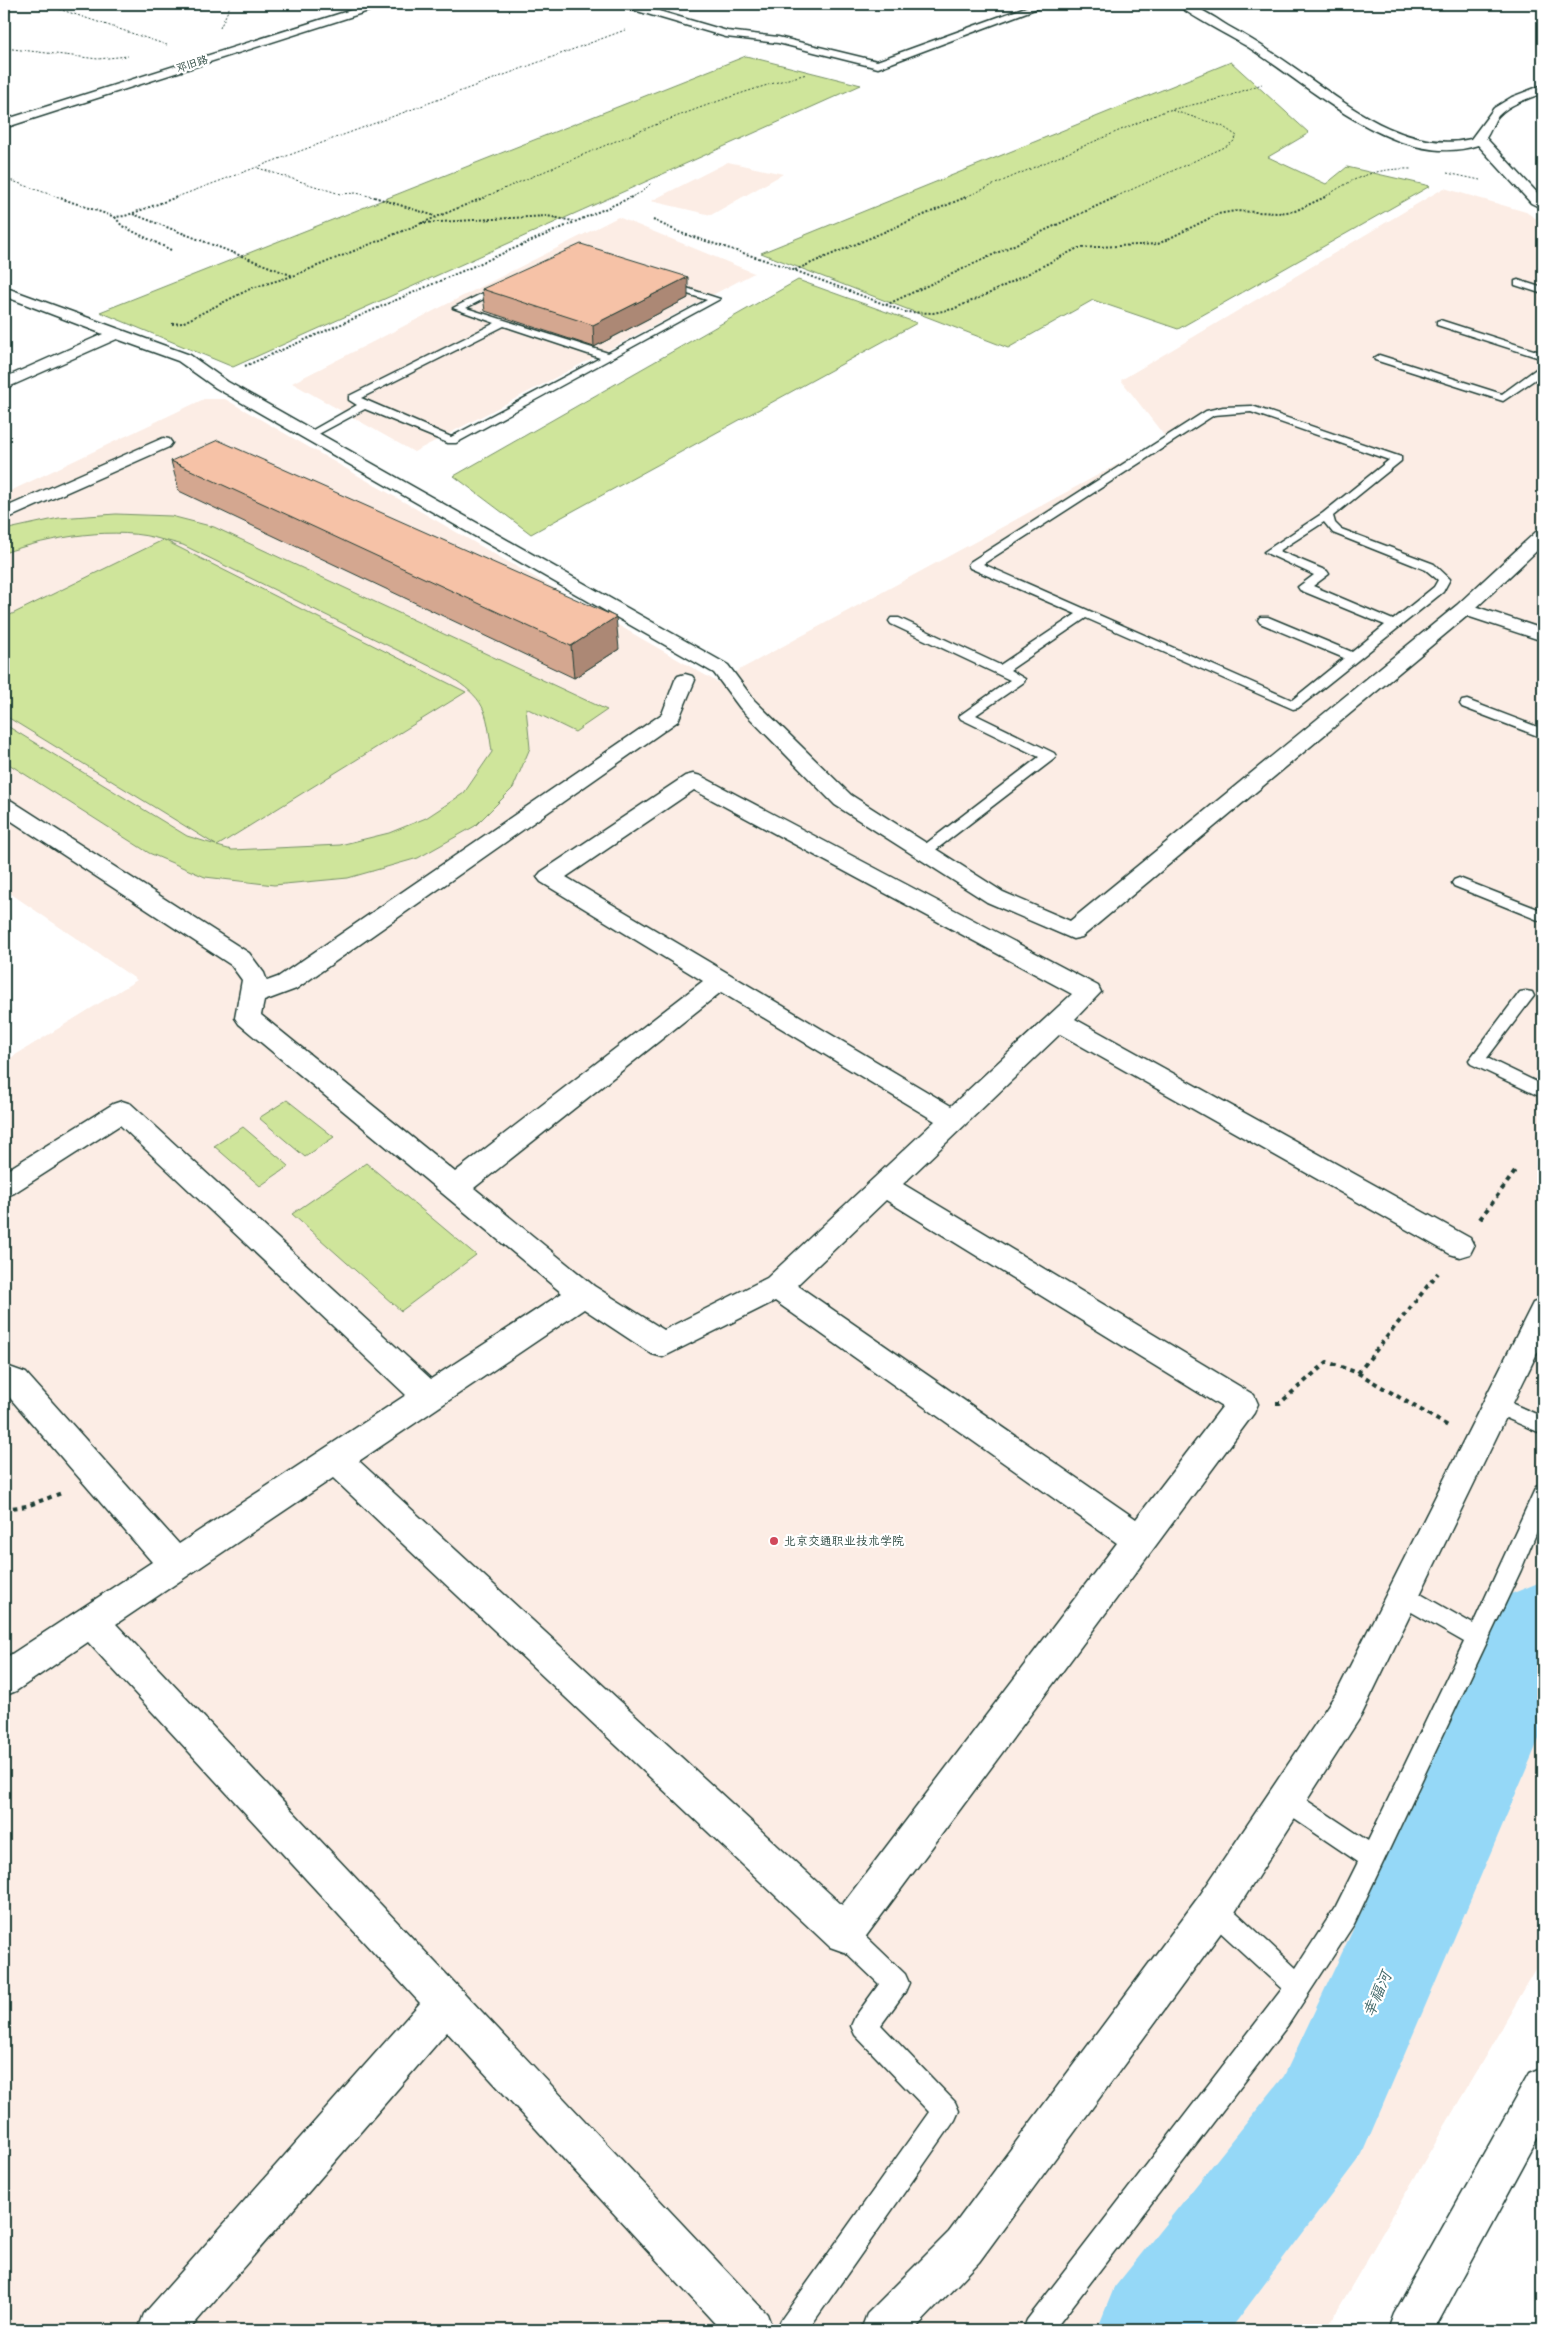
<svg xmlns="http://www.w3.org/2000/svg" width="1547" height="2334" font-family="'Shantell Sans','LXGW WenKai TC',sans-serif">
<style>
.built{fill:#fcede5}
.green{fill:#cfe59b;stroke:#779168;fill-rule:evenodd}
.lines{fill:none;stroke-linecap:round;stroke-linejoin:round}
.river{fill:#95d8f7;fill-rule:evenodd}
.lane-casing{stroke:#1f3d34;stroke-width:3}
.street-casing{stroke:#1f3d34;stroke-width:3}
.secondary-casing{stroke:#1f3d34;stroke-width:3}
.path-far2{stroke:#1f3d34;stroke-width:1;stroke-dasharray:2 2;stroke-linecap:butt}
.path-far1{stroke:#1f3d34;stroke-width:2;stroke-dasharray:2 2;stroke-linecap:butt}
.path{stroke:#1f3d34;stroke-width:4;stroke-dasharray:4.5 4.5;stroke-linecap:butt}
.lane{fill:#fff;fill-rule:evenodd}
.street{fill:#fff;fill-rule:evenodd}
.secondary{fill:#fff;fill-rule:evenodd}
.wall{fill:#d4a790;stroke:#1f3d34}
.shaded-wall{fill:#ac8875;stroke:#1f3d34}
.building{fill:#f6c2a7;stroke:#1f3d34}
.poi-dot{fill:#d1495b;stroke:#fff;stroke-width:2}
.labels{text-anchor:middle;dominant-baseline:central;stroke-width:4.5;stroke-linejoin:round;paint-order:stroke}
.far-street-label{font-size:11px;fill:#1f3d34;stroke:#fff}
.poi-label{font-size:12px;fill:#1f3d34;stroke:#fff;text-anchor:start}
.near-water-label{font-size:16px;font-style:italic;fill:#3c6465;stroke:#fff}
</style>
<rect width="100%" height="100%" fill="#fff"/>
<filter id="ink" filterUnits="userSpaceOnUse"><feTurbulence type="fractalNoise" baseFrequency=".02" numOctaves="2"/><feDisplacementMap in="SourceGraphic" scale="10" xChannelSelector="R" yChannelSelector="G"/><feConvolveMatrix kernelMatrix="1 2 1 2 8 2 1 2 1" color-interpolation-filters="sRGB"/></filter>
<g filter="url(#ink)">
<path class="built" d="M728,162L783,174L711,215L651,201Z
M1444,188L1526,212L1543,223V1957L1326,2330H4V1062L137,980L4,889V494L204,399H225L717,682L1166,438L1121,380Z
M618,217L754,273L414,452L292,383Z"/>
<path class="green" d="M746,56L861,85L233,367L100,312Z
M1231,62L1309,133L1268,157L1326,184L1347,167L1430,186L1178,329L1093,300L1008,348L761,253Z
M798,280L917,323L531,534L454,476Z
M116,514L171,516L214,527L607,710L575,732L526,708L530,748L513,788L475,826L418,858L348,878L274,885L205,877L149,853L4,761V724L187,836L216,845L4,715V618L163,540C118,525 49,537 4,553V530L59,518ZM164,540L183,545L448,675C486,700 486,708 492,752L464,793L426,818L389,833L340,845L232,850L217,846L466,692Z
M287,1100L334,1137L305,1157L259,1118Z
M243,1127L289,1166L260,1186L214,1146Z
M366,1163L476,1255L401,1311L292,1214Z"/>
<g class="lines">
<path class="river" d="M1543,1581V1730L1362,2154L1230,2330H1097L1114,2288L1284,2076L1511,1594Z"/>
<defs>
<path id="lane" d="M1518,280L1543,288V294L1515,285V281Z
M665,281L720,299L456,443H448L365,409L313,437H305L304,435L357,405L349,400V396L495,323L453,308L501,284L509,286L466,308L608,353L707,300L662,286L660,284ZM504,326L600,358L451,437L361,398Z
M1440,320L1543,353V359L1437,325V321Z
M1379,355L1502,394L1539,367L1543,366V374L1503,401L1375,360L1374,358Z
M1252,406L1401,457V461L1333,516L1335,523L1341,529L1434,564L1450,579L1443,592L1298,708L1293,709L1086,618L1010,670L1025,679L1024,682L976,715L1054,753L1056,756L1054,759L929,855H919L917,852L919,849L1039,757L961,719L959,716L1010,680L891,624L889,621L891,618H899L1000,665L1076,614L970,568L968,565L970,562L1206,411L1223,407ZM1251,412L1389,460L1323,513L1264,552L1314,575L1298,587L1300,590L1385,625L1352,652L1268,617H1260L1258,620L1260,623L1344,658L1292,700L983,564L1214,415ZM1324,522L1333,533L1426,570L1438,580L1434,587L1393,620L1313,586L1329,574L1327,571L1279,551Z
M1467,700L1543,729V738L1462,707L1460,704L1462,701Z
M1459,878L1543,911V922L1454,886L1452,883L1454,880Z
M1526,991L1532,992L1534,996L1487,1058L1543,1085V1098L1471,1064L1469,1060L1520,992Z
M1497,1397L1543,1417V1434L1490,1411L1487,1405L1490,1399Z
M1543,1484V1517L1521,1570L1354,1924L1288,2025L1054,2330H1023L1027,2320L1282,1989L1205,1918L1202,1909L1205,1900L1214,1897L1223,1900L1296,1968L1336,1906L1358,1862L1278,1808L1274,1800L1278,1792L1286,1788L1294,1792L1368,1841L1464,1642L1394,1602L1391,1595L1394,1588L1402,1585L1410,1588L1473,1624L1536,1487Z
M844,1921L853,1924L905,1974L909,1983L905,1992L881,2025L955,2102L959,2111L955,2120L808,2330H777L781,2320L929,2112L855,2035L851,2026L855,2017L879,1984L835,1942L832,1933L835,1924Z"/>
<path id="street" d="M619,4H635L727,31L778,37L877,61L1034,4H1048L878,68L778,43L726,37L620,6Z
M1177,4C1196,4 1212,16 1228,26C1254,40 1278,56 1302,73C1350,107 1408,154 1471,139L1494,108L1512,97L1543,85V93C1527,99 1505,105 1495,120C1492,126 1490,132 1486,138L1543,199V209L1531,203L1478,145C1399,172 1310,86 1248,47C1235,39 1183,12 1177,4Z
M4,287L190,355L228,382L728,665L754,700L851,795L1003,892L1070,921L1457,605L1537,531L1543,529V545L1477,607L1543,629V641L1467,616L1082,937L1073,939L987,902L835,805L740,708L714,673L216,388L178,361L117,339L4,389V378L103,334L4,296Z
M163,438L169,439L172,443L169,447L4,520V508Z
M685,674L692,676L695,680L678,721L296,989L264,1001L261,1015L455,1172L703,981L541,882L537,877L541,872L685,776L693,774L701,776L1098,986L1101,992L1075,1019L1470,1238L1474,1246L1470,1254L1460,1257L1450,1254L1060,1034L903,1184L1254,1395L1258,1404L1254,1413L858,1947L844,1952L830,1947L333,1478L116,1624L767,2314L773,2330H721L447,2032L189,2330H138L144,2314L420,2003L88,1642L16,1691L4,1696V1659L152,1562L4,1391V1365L26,1373L179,1544L406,1395L120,1125L14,1193L4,1197V1172L113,1104L122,1101L131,1104L431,1379L562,1293L239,1024L235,1018L242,980L231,965L4,816V799L12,801L249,953L264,973L267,981L278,977L662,714L675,680L678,676ZM694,790L1072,994L951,1106L566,877ZM721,992L935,1121L767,1278L664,1330L594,1286L474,1188ZM886,1200L1222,1407L1136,1519L797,1285ZM775,1301L1117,1543L842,1905L359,1461L584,1309L652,1354L663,1357Z
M1543,1299V1341L1361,1716L1228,1923L979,2262L914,2330H861L867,2314L949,2232L1200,1895L1337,1692L1533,1303Z
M1543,2068V2129L1434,2330H1388L1394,2314L1529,2074Z"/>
<path id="secondary" d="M370,4H385L384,6L4,128V120Z"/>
</defs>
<use href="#lane" class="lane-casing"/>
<use href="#street" class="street-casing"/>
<use href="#secondary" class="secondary-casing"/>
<path class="path-far2" d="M44,4L167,45
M220,28L231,4
M4,48L98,59L128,56
M258,168L340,194L356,193L378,198
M1447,173L1480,180
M4,178L60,198
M174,198L625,30
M482,198C587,154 697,102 807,74
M629,198L642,192L651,183
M963,198L1165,111L1223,98L1262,84
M1113,198L1225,147L1233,142L1237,136L1222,126L1171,110
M1323,198C1354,178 1373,168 1411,169"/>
<path class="path-far1" d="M57,197L115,217L125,216L177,197
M374,197L435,216
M133,214L293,276
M115,217L122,226L171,250
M653,220L681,233L783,266L905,312L933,313L953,309L988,294L1078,248L1158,244L1218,214L1235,211L1278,213L1295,211L1325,197
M421,223L547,216L573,221
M795,270L966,197
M886,305L1116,197
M172,324L182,323L252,288L293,276L485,197
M245,366L632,197"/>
<path class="path" d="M1480,1219L1517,1169
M1358,1373L1448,1426
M1276,1403H1280L1327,1362L1358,1373L1438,1273
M4,1509L27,1506L64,1492"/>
<use href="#lane" class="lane"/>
<use href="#street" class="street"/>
<use href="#secondary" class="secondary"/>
</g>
<path class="wall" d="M482,289L688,298L594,347L485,311Z
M171,461L619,649L574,678L179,491Z"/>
<path class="shaded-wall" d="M688,277V298L594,347L593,325Z
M616,617L619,649L574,678L571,646Z"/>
<path class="building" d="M581,244L688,277L593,325L482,289Z
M218,440L616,617L571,646L171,461Z"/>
</g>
<circle class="poi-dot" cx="774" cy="1541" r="5"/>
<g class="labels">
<g class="far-street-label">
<text transform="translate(192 64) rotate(-18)">邓旧路</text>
</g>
<g class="poi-label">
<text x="784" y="1541">北京交通职业技术学院</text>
</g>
<g class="near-water-label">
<text transform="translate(1377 1994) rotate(-66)">幸福河</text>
</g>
</g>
<rect width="1547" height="2334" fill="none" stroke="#fff" stroke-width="20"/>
<rect x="10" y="10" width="1527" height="2314" fill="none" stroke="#1f3d34" stroke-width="2" filter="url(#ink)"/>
</svg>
